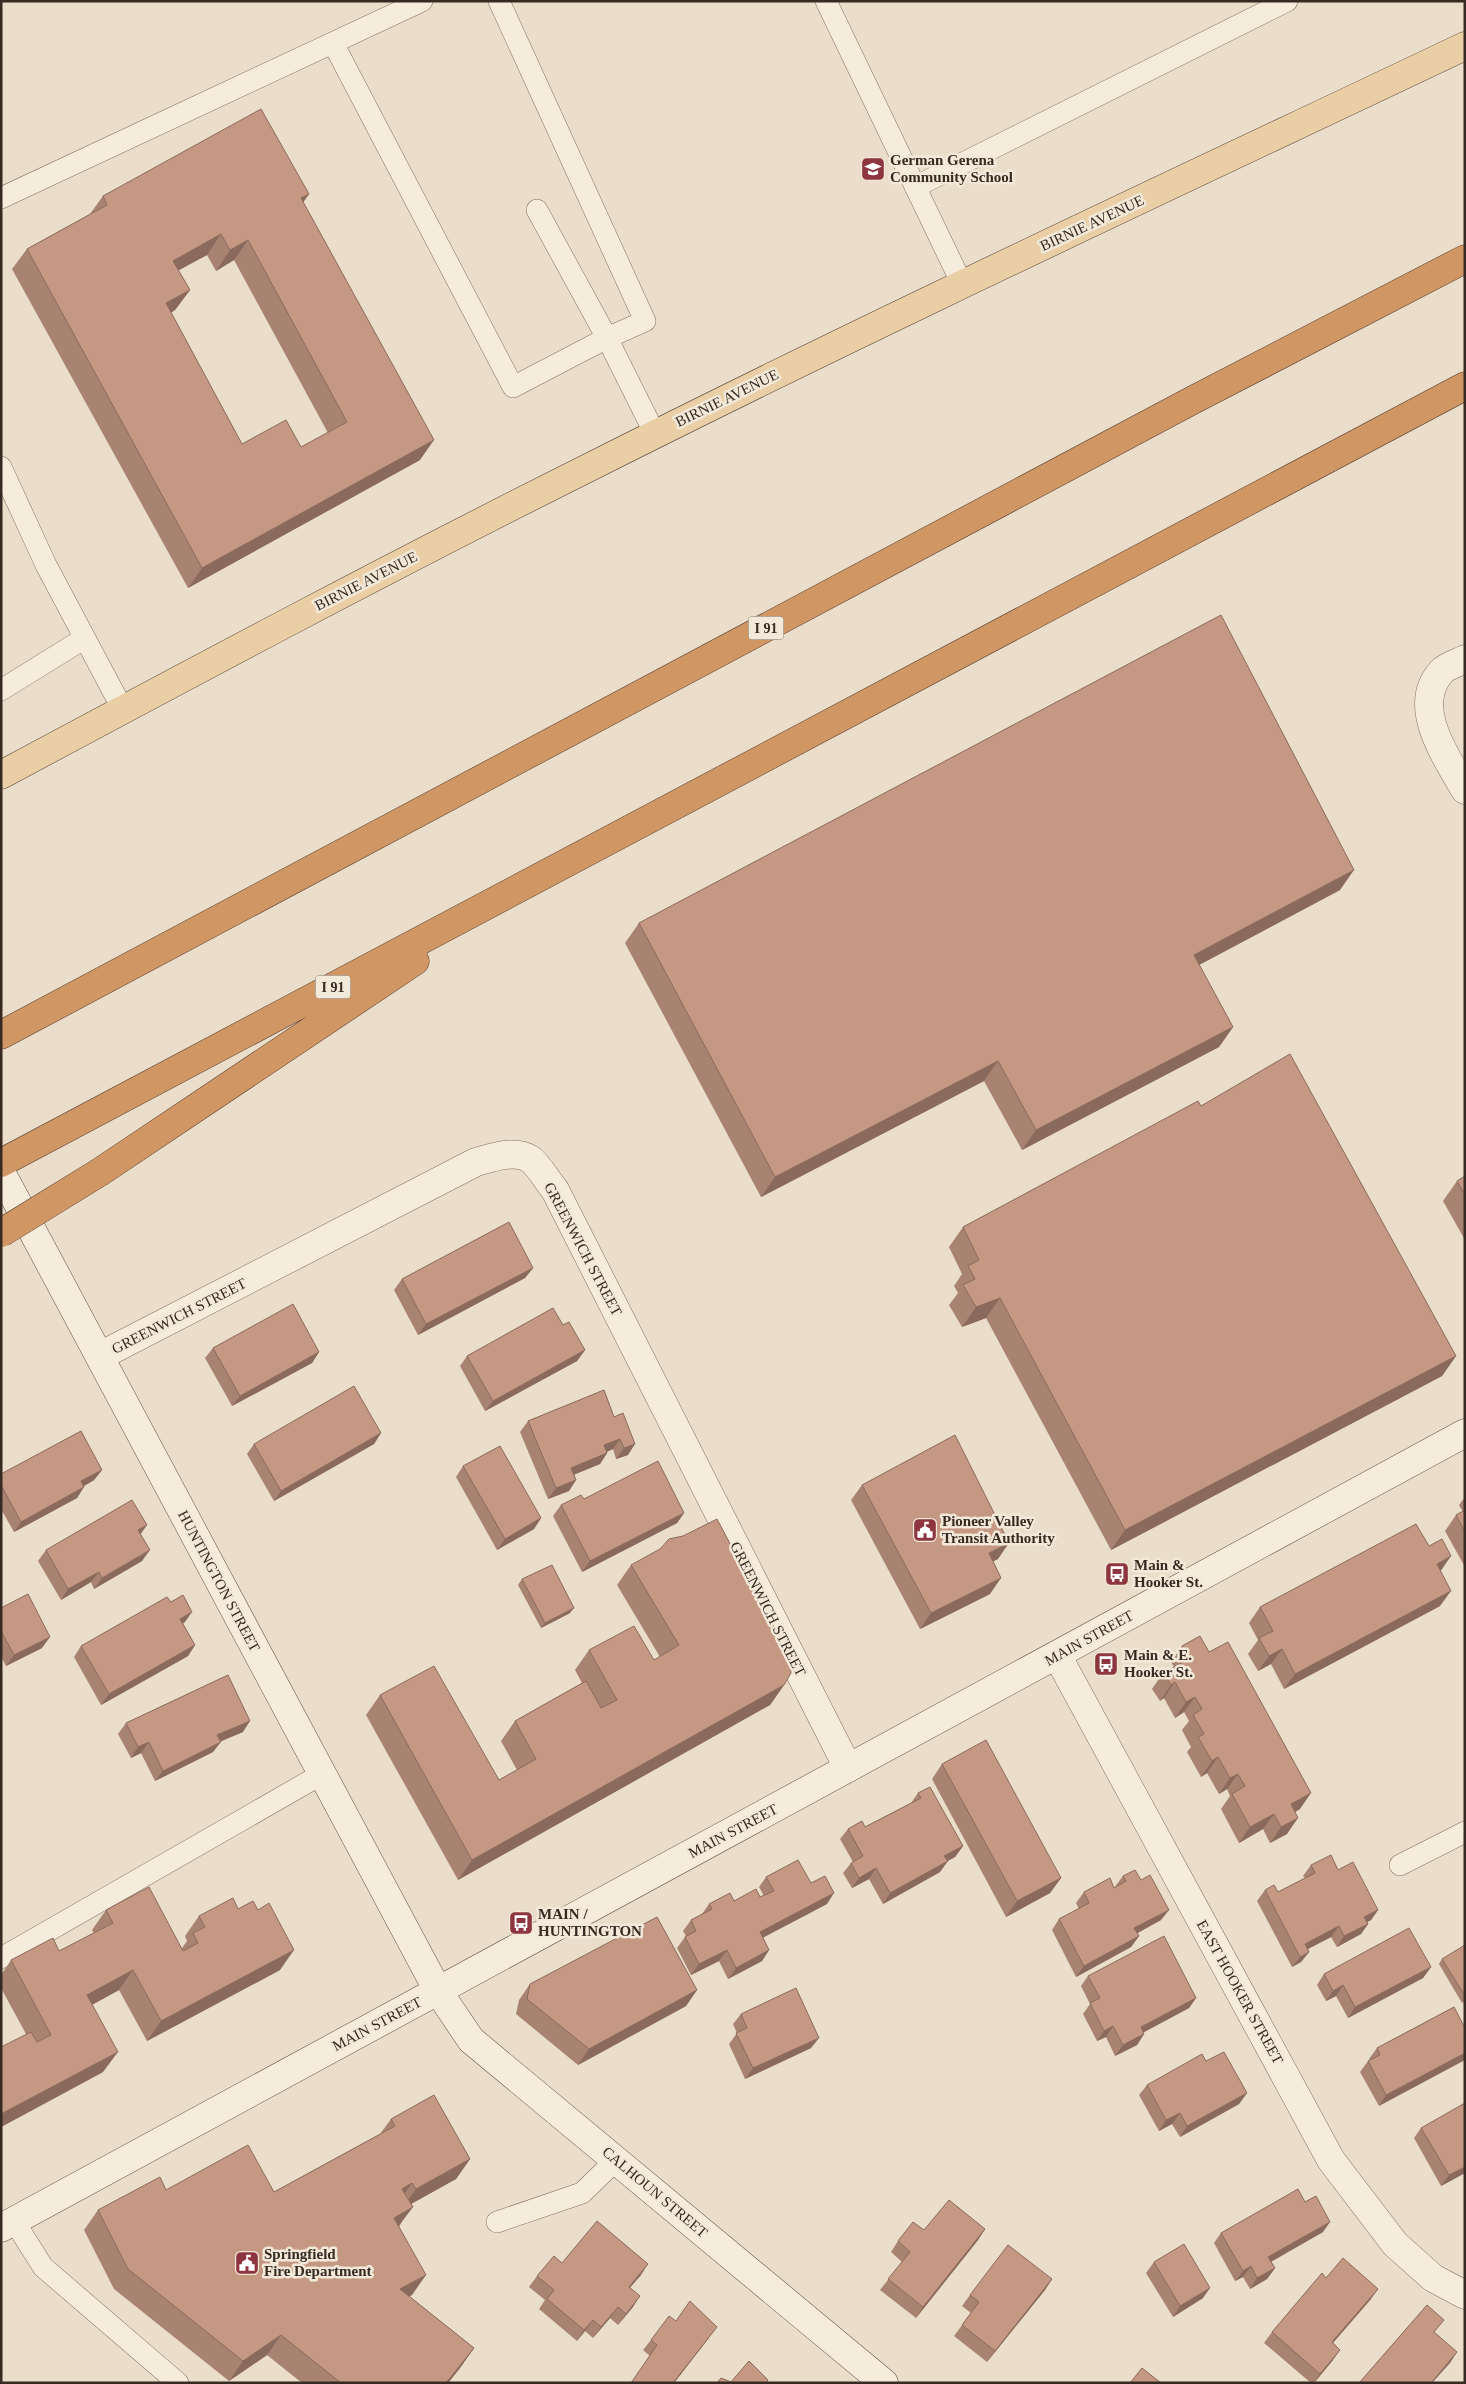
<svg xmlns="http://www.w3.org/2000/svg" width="1466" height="2384" font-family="'Times New Roman',serif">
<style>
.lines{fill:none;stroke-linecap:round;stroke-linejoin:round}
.lane-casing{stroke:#857060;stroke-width:22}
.street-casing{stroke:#857060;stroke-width:29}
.secondary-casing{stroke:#675243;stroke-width:29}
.primary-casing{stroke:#543f33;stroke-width:29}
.highway-casing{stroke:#543f33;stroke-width:29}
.lane{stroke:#f6ecdc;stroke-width:21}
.street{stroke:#f6ecdc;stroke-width:28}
.secondary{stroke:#f6ecdc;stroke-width:28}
.primary{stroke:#e9cea6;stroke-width:28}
.highway{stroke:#d09664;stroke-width:28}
.highway-bridge-casing{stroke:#543f33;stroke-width:29;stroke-linecap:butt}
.highway-bridge{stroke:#d09664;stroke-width:28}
.wall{fill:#a98372;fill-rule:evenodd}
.shaded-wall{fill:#8a6a5c}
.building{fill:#c59884;stroke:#8a6a5c;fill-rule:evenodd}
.labels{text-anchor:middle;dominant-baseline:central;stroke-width:5;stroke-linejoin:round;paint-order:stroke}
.shield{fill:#f3e9d9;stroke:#6f6359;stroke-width:1}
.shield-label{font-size:14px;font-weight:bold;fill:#372a22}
.poi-label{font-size:15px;font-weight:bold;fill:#372a22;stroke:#f3e9d9;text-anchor:start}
.street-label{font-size:15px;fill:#372a22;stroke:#f3e9d9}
</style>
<rect width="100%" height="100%" fill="#eaddca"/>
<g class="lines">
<defs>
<path id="lane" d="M826,1L962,284
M333,43L513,387L607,338L645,321L499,1
M915,187L1287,1
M1,198L422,1
M537,210L607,338L655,434
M1,467L46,565L123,710
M1,690L85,638
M1400,1865L1465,1832
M1,1958L322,1774
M14,2221L43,2267L178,2383
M497,2222L582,2193L616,2160"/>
<path id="street" d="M1465,659C1458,663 1446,666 1441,672C1410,707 1447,758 1465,790
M100,1356L476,1162C491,1158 515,1149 530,1159C539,1165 547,1181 555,1190L848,1768
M1057,1655L1331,2160L1395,2244L1433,2278L1465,2295"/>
<path id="secondary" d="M1,1172L438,1991L471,2040L884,2383
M1,2228L1465,1433"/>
<path id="primary" d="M1,775C195,671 388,568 584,470C875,323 1170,186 1465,46"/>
<path id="highway" d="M1,1035L1193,400L1465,259
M1,1163L1465,386
M100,1172L415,961"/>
</defs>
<use href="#lane" class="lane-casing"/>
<use href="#street" class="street-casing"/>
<use href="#secondary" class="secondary-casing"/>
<use href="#primary" class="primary-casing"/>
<use href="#highway" class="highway-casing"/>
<use href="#lane" class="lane"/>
<use href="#street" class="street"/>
<use href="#secondary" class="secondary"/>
<use href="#primary" class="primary"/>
<use href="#highway" class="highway"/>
<defs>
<path id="highway-bridge" d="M1,1233L100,1172"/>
</defs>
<use href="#highway-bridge" class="highway-bridge-casing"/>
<use href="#highway-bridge" class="highway-bridge"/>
</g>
<path class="wall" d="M309,194L303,202L420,460L188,588L12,269L27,249L90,214L103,196ZM207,255L216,271L234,260L328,433L301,447L242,444L171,313L175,310L190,290L178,270Z
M1340,890L1199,965L1233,1027L1219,1047L1022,1150L984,1081L761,1197L625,943L639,923Z
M1201,1106L1456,1356L1442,1376L1111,1550L986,1318L962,1327L949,1305L958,1293L954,1286L962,1274L949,1247L963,1227Z
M1465,1176V1240L1443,1201L1457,1181Z
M533,1268L525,1278L418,1335L394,1290L402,1279Z
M213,1348L319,1352L312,1363L232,1406L205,1358Z
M585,1350L577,1361L485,1411L460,1366L467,1356Z
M604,1390L628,1455L616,1459L613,1449L607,1452V1453L600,1464L574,1474L576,1480L569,1491L548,1499L520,1432L528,1421Z
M381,1433L374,1444L274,1501L247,1454L254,1444Z
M463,1466L541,1518L534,1529L497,1550L456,1477Z
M102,1470L94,1480L84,1486L77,1498L14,1532L1,1509V1474Z
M862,1485L998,1559L993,1561L990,1594L920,1629L851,1500Z
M1465,1497V1567L1445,1531L1456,1515L1463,1512L1459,1505Z
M584,1499L684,1513L677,1523L582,1572L553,1516L561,1505Z
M46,1550L142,1561L94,1589L91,1582L61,1600L38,1561Z
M631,1565L784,1685L770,1705L458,1880L366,1715L380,1695L499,1780L517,1770L501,1741L515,1721L582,1683L575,1670L589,1650L654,1660L660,1657L617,1585Z
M1441,1571L1440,1606L1284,1689L1271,1664L1258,1671L1248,1654L1258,1640L1249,1623L1260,1607Z
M522,1579L570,1613L541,1628L518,1585Z
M1,1608L42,1648L6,1666L1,1656Z
M185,1622L183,1624L195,1645L188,1656L101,1705L74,1657L81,1646Z
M1182,1646L1300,1809L1295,1812L1287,1834L1270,1843L1263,1829L1239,1843L1221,1809L1230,1796L1227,1789L1219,1794L1207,1773L1201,1777L1187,1752L1191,1747L1182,1730L1189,1721L1184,1712L1175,1718L1164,1698L1160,1701L1152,1689L1163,1673L1174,1667L1171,1662Z
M126,1723L243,1732L220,1741L213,1752L155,1781L141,1753L131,1758L118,1734Z
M942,1764L1061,1878L1050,1893L1006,1917L932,1779Z
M918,1793L963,1846L955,1857L947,1861L940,1872L883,1904L869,1879L852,1888L843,1873L851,1863L853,1862L840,1839L848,1829L865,1827L911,1803Z
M1311,1865L1338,1870L1378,1910L1371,1920L1367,1922L1368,1924L1361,1934L1337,1947L1331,1937L1308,1949L1309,1952L1301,1962L1292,1967L1257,1901L1265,1890L1278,1892L1305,1878L1303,1876Z
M1123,1876L1161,1920L1137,1933L1139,1936L1131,1947L1076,1977L1052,1930L1059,1919L1079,1909L1076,1903L1084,1892L1114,1888Z
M766,1877L811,1883L827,1904L763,1937L769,1950L762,1961L728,1979L719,1961L691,1975L677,1948L685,1937L686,1936L683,1931L691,1920L702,1914L709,1904L760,1897L764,1896L759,1887Z
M238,1909L280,1970L147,2041L119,1990L92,2005L103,2072L1,2127L26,2034L1,1988V1975L11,1960L59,1951L94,1933L92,1930L106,1910L182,1948L187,1941L185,1936L199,1916Z
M1465,1945V2001L1462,2003L1439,1964L1442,1959Z
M1431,1967L1423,1978L1348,2018L1336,1996L1326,2001L1317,1985L1324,1974Z
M1088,1976L1196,1998L1189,2008L1144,2032V2034L1137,2045L1115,2056L1106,2037L1097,2041L1083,2014L1090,2004L1081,1986Z
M530,1984L697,1990L686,2006L578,2065L516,2014L519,2000Z
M1454,2007L1379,2106L1360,2072L1368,2061L1370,2060L1369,2059L1377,2048Z
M741,2014L811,2048L745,2079L729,2044L737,2033L733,2024Z
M1206,2061L1247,2093L1239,2104L1180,2137L1172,2124L1159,2131L1139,2095L1147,2085Z
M391,2119L470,2159L456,2179L411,2204L399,2227L412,2295L409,2296L474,2348L460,2368L448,2383H302L267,2355L229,2381L114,2289L84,2230L98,2210L166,2190L274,2192L380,2134Z
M1421,2128L1465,2173L1441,2186L1414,2138Z
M985,2229L978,2240L916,2318L880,2290L902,2262L891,2252L898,2241L924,2230Z
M1323,2232L1271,2262L1275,2268L1267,2279L1250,2289L1243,2277L1235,2281L1214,2243L1221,2233Z
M1154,2262L1203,2298L1173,2317L1146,2273Z
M562,2263L641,2275L630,2287L633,2307L618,2325L610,2318L593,2338L585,2331L577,2341L539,2309L545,2300L529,2287L537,2276Z
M1326,2278L1371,2299L1333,2343V2360L1314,2383H1311L1264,2343L1272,2332Z
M1052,2279L1045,2290L987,2362L954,2336L971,2313L962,2306L970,2295Z
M676,2321L709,2338L674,2383H631L650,2356L643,2350L651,2340Z"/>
<path class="shaded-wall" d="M309,194L295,214L301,198Z
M221,234L207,255L159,281L173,261Z
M248,240L234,260L216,271L230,250Z
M190,290L175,310L152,323L166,303Z
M434,440L420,460L188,588L202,568Z
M1354,870L1340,890L1180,975L1194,955Z
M1233,1027L1219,1047L1022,1150L1036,1130Z
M998,1061L984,1081L761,1197L775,1177Z
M533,1268L525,1278L418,1335L426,1324Z
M1000,1298L986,1318L962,1327L976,1307Z
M585,1350L577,1361L485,1411L493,1401Z
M319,1352L312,1363L232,1406L240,1396Z
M1456,1356L1442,1376L1111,1550L1125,1530Z
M381,1433L374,1444L274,1501L281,1491Z
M620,1439L613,1449L596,1456L604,1445Z
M635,1444L628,1455L616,1459L624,1448Z
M607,1453L600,1464L564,1479L571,1468Z
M102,1470L94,1480L74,1492L81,1481Z
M576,1480L569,1491L548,1499L556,1488Z
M84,1487L77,1498L14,1532L21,1522Z
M684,1513L677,1523L582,1572L590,1561Z
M541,1518L534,1529L497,1550L505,1539Z
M147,1525L140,1535L138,1530Z
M1009,1543L998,1559L978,1569L989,1553Z
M150,1550L142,1561L94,1589L102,1578Z
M1451,1556L1440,1572L1437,1564Z
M99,1572L91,1582L61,1600L68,1589Z
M1001,1578L990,1594L920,1629L931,1613Z
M1451,1591L1440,1606L1284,1689L1295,1674Z
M574,1608L570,1613L541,1628L545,1623Z
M192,1612L185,1622L172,1629L180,1619Z
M50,1637L42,1648L6,1666L14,1655Z
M195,1645L188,1656L101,1705L109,1694Z
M1282,1649L1271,1664L1258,1671L1269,1656Z
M1175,1682L1164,1698L1160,1701L1171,1685Z
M784,1685L770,1705L458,1880L472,1860Z
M1195,1697L1184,1712L1175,1718L1186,1702Z
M250,1721L243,1732L210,1746L217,1735Z
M149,1742L141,1753L131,1758L138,1747Z
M221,1742L213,1752L155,1781L163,1771Z
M1218,1757L1207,1773L1201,1777L1212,1761Z
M1238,1774L1227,1789L1219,1794L1230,1778Z
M1311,1793L1300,1809L1280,1820L1291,1804Z
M1274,1814L1263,1829L1239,1843L1250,1827Z
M1298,1818L1287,1834L1270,1843L1281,1827Z
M963,1846L955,1857L937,1867L944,1856Z
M948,1861L940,1872L883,1904L890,1893Z
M876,1868L869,1879L852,1888L859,1878Z
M1061,1878L1050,1893L1006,1917L1017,1901Z
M834,1893L827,1904L753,1943L760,1932Z
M1169,1910L1161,1920L1127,1939L1134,1928Z
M1378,1910L1371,1920L1357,1928L1364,1917Z
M1368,1924L1361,1934L1337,1947L1344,1936Z
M1339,1926L1331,1937L1298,1954L1305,1944Z
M1139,1936L1131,1947L1076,1977L1084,1966Z
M294,1950L280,1970L147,2041L161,2021Z
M727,1950L719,1961L691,1975L699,1964Z
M769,1950L762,1961L728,1979L736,1968Z
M1309,1952L1301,1962L1292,1967L1300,1957Z
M1431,1967L1423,1978L1348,2018L1355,2007Z
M133,1970L119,1990L73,2015L87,1995Z
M1343,1985L1336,1996L1326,2001L1333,1991Z
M697,1990L686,2006L578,2065L589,2049Z
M1196,1998L1189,2008L1133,2038L1141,2027Z
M1113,2026L1106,2037L1097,2041L1104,2031Z
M1144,2034L1137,2045L1115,2056L1123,2045Z
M819,2038L811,2048L745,2079L753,2068Z
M118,2052L103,2072L1,2127V2114Z
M1465,2053V2060L1379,2106L1386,2095Z
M1247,2093L1239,2104L1180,2137L1187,2126Z
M1180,2113L1172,2124L1159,2131L1166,2120Z
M470,2159L456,2179L402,2209L416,2189Z
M1465,2167V2173L1441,2186L1449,2175Z
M412,2183L398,2203L402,2189Z
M413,2207L398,2227L394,2218Z
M1330,2222L1323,2232L1261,2267L1268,2257Z
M985,2229L978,2240L916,2318L923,2307Z
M648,2264L641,2275L622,2297L629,2287Z
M1251,2266L1243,2277L1235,2281L1243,2271Z
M1275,2268L1267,2279L1250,2289L1257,2278Z
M426,2275L412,2295L386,2309L400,2289Z
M1052,2279L1045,2290L987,2362L995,2351Z
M1210,2288L1203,2298L1173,2317L1180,2306Z
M1378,2289L1371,2299L1324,2353L1332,2342Z
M640,2296L633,2307L618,2325L626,2314Z
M618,2307L610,2318L593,2338L601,2327Z
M593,2320L585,2331L577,2341L584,2330Z
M717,2327L674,2383H673Z
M281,2335L267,2355L229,2381L243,2361Z
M474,2348L460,2368L448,2383H446Z
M1340,2350L1333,2360L1314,2383L1320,2374Z
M1457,2352L1450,2363L1432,2383H1431Z"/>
<path class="building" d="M261,109L309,194L301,198L434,440L202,568L27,249L107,205L103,196ZM221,234L230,250L248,240L347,422L301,447L286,420L242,444L166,303L190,290L173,261Z
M1221,615L1354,870L1194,955L1233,1027L1036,1130L998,1061L775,1177L639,923Z
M1290,1054L1456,1356L1125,1530L1000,1298L976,1307L963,1285L975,1279L968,1266L979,1260L963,1227L1198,1101L1201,1106Z
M1465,1176V1195L1457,1181Z
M509,1222L533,1268L426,1324L402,1279Z
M293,1304L319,1352L240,1396L213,1348Z
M553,1308L563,1325L569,1322L585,1350L493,1401L467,1356Z
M354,1386L381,1433L281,1491L254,1444Z
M604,1390L614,1417L623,1413L635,1444L624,1448L620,1439L604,1445L607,1453L571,1468L576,1480L556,1488L528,1421Z
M81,1431L102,1470L81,1481L84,1487L21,1522L1,1485V1474Z
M955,1435L1009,1543L989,1553L1001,1578L931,1613L862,1485Z
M500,1446L541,1518L505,1539L463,1466Z
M658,1461L684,1513L590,1561L561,1505L581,1495L584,1499Z
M132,1500L147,1525L138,1530L150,1550L102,1578L99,1572L68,1589L46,1550Z
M1465,1510V1532L1456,1515Z
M717,1519L791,1659V1673L784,1685L472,1860L380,1695L434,1666L499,1780L536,1759L515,1721L586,1681L601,1708L617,1700L589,1650L634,1626L654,1660L679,1645L631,1565L660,1549L669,1539L683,1536Z
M1416,1524L1429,1546L1442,1539L1451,1556L1437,1564L1451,1591L1295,1674L1282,1649L1269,1656L1259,1638L1273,1631L1260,1607Z
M552,1565L574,1608L545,1623L522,1579Z
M28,1594L50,1637L14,1655L1,1631V1608Z
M183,1595L192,1612L180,1619L195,1645L109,1694L81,1646L167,1597L171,1602Z
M1200,1636L1209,1652L1228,1642L1311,1793L1291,1804L1298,1818L1281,1827L1274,1814L1250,1827L1232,1794L1245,1786L1238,1774L1230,1778L1218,1757L1212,1761L1198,1737L1204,1734L1193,1715L1202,1709L1195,1697L1186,1702L1175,1682L1171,1685L1163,1673L1189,1659L1182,1646Z
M228,1675L250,1721L217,1735L221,1742L163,1771L149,1742L138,1747L126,1723Z
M986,1740L1061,1878L1017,1901L942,1764Z
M930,1787L963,1846L944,1856L948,1861L890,1893L876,1868L859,1878L851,1863L863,1856L848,1829L862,1821L865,1827L921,1798L918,1793Z
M1331,1855L1338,1870L1353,1862L1378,1910L1364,1917L1368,1924L1344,1936L1339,1926L1305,1944L1309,1952L1300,1957L1265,1890L1274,1885L1278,1892L1315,1873L1311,1865Z
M798,1860L811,1883L825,1876L834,1893L760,1932L769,1950L736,1968L727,1950L699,1964L685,1937L696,1931L691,1920L712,1909L709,1904L730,1893L734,1901L756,1889L760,1897L774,1891L766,1877Z
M1135,1870L1141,1880L1150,1875L1169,1910L1134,1928L1139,1936L1084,1966L1059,1919L1089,1903L1084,1892L1110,1878L1114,1888L1126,1881L1123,1876Z
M149,1887L183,1951L198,1943L193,1933L205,1927L199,1916L233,1898L238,1909L253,1901L258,1910L269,1903L294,1950L161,2021L133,1970L87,1995L118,2052L1,2114V2047L31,2032L37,2042L51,2035L11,1960L53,1938L59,1951L113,1923L106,1910Z
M657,1917L697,1990L589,2049L527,1999L530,1984Z
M1409,1928L1431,1967L1355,2007L1343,1985L1333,1991L1324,1974Z
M1164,1936L1196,1998L1141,2027L1144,2034L1123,2045L1113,2026L1104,2031L1090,2003L1100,1998L1088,1976Z
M1465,1945V1996L1442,1959Z
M796,1988L819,2038L753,2068L736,2033L747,2028L741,2014Z
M1454,2007L1465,2028V2053L1386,2095L1368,2061L1380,2055L1377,2048Z
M1224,2052L1247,2093L1187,2126L1180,2113L1166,2120L1147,2085L1202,2054L1206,2061Z
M434,2095L470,2159L416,2189L412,2183L402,2189L413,2207L394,2218L426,2275L400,2289L474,2348L446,2383H341L281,2335L243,2361L128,2269L98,2210L160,2177L166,2190L248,2145L274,2192L395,2126L391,2119Z
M1465,2103V2167L1449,2175L1421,2128Z
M1298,2189L1305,2202L1316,2196L1330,2222L1268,2257L1275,2268L1257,2278L1251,2266L1243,2271L1221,2233Z
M949,2200L985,2229L923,2307L888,2279L910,2252L898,2241L913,2222L924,2230Z
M597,2221L648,2264L629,2287L640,2296L626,2314L618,2307L601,2327L593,2320L584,2330L547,2299L554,2290L537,2276L554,2256L562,2263Z
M1184,2244L1210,2288L1180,2306L1154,2262Z
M1008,2245L1052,2279L995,2351L962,2325L979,2302L970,2295Z
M1343,2258L1378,2289L1332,2342L1340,2350L1320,2374L1272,2332L1322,2273L1326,2278Z
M690,2301L717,2327L673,2383H631L657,2345L651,2340L669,2316L676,2321Z
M1427,2305L1444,2320L1434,2332L1457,2352L1431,2383H1359Z
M749,2361L768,2380L766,2383H717L721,2378L731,2382Z
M1142,2368L1161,2383H1130Z"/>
<defs>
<symbol id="school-square" viewBox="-11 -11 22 22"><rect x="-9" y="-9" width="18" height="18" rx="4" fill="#8e363f" stroke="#f3e9d9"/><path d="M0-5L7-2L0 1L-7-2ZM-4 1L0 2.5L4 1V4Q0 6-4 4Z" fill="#fff"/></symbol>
<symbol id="civic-square" viewBox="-11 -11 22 22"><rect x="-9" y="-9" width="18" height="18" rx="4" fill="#8e363f" stroke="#f3e9d9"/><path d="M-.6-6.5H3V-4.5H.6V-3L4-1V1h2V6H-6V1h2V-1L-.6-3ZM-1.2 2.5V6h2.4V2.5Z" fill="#fff"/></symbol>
<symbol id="bus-square" viewBox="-11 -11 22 22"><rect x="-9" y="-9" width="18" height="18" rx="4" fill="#8e363f" stroke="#f3e9d9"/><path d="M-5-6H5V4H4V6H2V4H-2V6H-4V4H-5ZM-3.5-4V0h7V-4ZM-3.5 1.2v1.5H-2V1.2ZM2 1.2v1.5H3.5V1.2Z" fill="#fff"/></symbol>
</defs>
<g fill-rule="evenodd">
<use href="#school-square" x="859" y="155" width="28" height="28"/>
<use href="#civic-square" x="911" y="1516" width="28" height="28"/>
<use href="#bus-square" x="1103" y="1560" width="28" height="28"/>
<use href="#bus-square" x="1092" y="1650" width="28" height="28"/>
<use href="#bus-square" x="507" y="1909" width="28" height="28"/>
<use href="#civic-square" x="233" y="2249" width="28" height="28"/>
</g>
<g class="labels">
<g class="shield">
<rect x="748.5" y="616.5" width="35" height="23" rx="4"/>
<rect x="315.5" y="975.5" width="35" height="23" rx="4"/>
</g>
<g class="shield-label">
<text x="766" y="628">I 91</text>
<text x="333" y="987">I 91</text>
</g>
<g class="poi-label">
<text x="890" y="160">German Gerena<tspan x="890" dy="17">Community School</tspan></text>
<text x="942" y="1521">Pioneer Valley<tspan x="942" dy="17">Transit Authority</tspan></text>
<text x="1134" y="1565">Main &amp;<tspan x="1134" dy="17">Hooker St.</tspan></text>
<text x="1124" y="1655">Main &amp; E.<tspan x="1124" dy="17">Hooker St.</tspan></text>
<text x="538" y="1914">MAIN /<tspan x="538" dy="17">HUNTINGTON</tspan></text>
<text x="264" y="2254">Springfield<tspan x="264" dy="17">Fire Department</tspan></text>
</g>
<g class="street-label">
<text transform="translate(1092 223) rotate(-25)">BIRNIE AVENUE</text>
<text transform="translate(727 398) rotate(-26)">BIRNIE AVENUE</text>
<text transform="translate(366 581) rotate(-27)">BIRNIE AVENUE</text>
<text transform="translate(583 1249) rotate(62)">GREENWICH STREET</text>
<text transform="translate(179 1316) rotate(-27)">GREENWICH STREET</text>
<text transform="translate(219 1581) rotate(62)">HUNTINGTON STREET</text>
<text transform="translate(768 1609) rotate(63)">GREENWICH STREET</text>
<text transform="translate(1089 1638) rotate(-29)">MAIN STREET</text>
<text transform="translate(733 1831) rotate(-28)">MAIN STREET</text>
<text transform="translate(1240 1992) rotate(61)">EAST HOOKER STREET</text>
<text transform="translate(377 2024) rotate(-28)">MAIN STREET</text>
<text transform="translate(655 2192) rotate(40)">CALHOUN STREET</text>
</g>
</g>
<rect width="1466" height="2384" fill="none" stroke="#372a22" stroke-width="5"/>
</svg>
